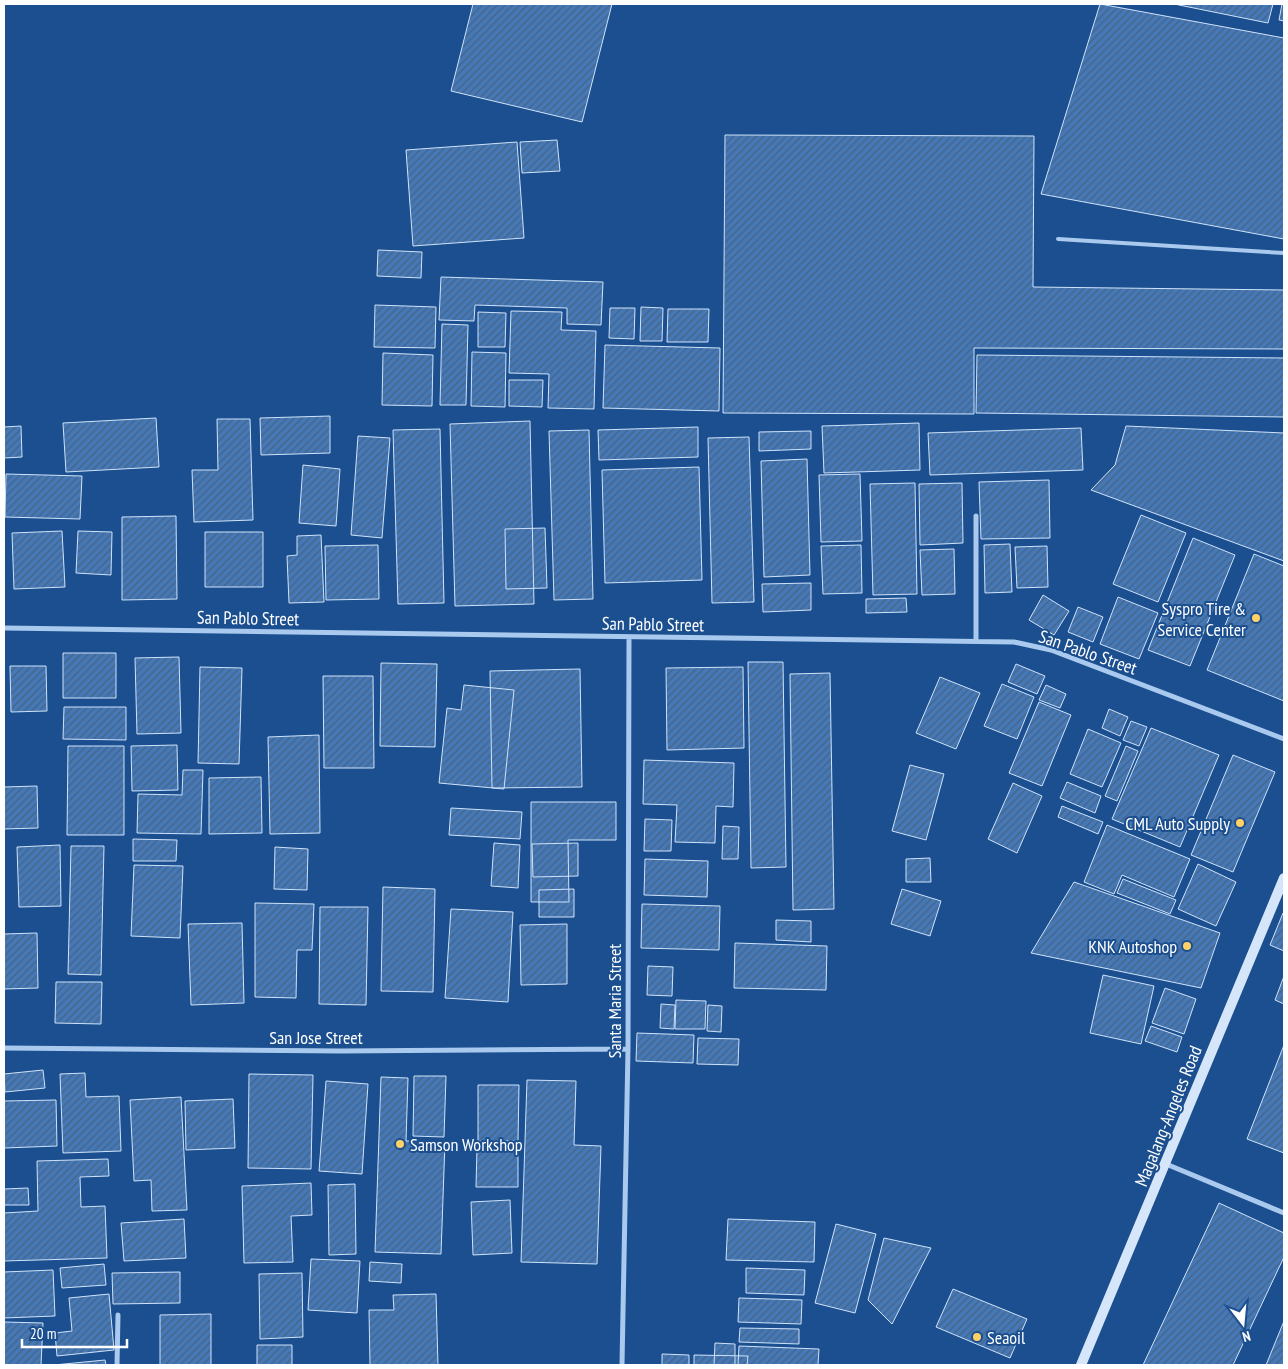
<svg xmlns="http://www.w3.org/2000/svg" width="1288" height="1369" font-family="'PT Sans Narrow',sans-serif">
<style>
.building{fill:url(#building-hatch);stroke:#cfe3fa}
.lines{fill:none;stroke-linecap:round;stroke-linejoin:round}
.lane{stroke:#a9c9ee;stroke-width:4}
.street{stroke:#a9c9ee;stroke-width:5}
.secondary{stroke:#d6e6fa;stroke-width:10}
.poi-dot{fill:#ffd166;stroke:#1b4f8f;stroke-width:2}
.labels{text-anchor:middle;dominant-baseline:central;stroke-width:4;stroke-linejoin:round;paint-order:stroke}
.poi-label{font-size:18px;fill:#fff;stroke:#1b4f8f;text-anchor:end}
.street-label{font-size:18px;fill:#fff;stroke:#1b4f8f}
</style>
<defs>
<pattern id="building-hatch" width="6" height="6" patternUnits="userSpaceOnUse" patternTransform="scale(1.25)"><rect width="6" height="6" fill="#4478b7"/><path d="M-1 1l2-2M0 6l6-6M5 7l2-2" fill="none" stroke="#486282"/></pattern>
</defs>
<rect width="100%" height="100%" fill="#1b4f8f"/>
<path class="building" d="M473,4H612L582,122L451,91Z
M1100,4L1284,38V239L1041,194Z
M1174,4H1273L1268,23Z
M1282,4H1284V21L1279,20Z
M725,135L1034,136L1033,287L1284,290V349L974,348V414L723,413Z
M557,140L560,171L522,173L520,142Z
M517,142L524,238L413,246L406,150Z
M378,250L422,252L421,278L377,276Z
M441,277L603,282L601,325L567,324V308L475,305L474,321L439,320Z
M375,305L436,307L435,348L374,347Z
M641,307L663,308L662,341H640Z
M610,308H635L634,339L609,338Z
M668,309H709L708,342H667Z
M511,311L562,312L561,330L596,331L594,409L548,408L549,374L509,373Z
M478,312L506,313L505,347H478Z
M442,324L468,325L466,405H440Z
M605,345L720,348L719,411L603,408Z
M472,352L506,353L505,407L471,406Z
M383,353L433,355L432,406L382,405Z
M977,355L1284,358V417L976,413Z
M509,380H543L542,407L509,406Z
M330,416V453L261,455L260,418Z
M156,418L159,467L66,472L63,423Z
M217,419H250L253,520L194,522L192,470H218Z
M530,421L534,604L455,606L450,424Z
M919,423L920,470L824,473L822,426Z
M21,426L22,457L4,458V427Z
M1126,426L1284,433V561L1091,490L1115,465Z
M698,427V457L599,460L598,430Z
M1081,428L1083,470L930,475L928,433Z
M440,429L444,603L398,604L393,430Z
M589,430L593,599L554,600L549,431Z
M811,431V449L759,451V432Z
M358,436L390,438L382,538L351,535Z
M749,437L754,602L712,603L708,438Z
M807,459L810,575L764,577L761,461Z
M303,465L340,469L336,526L299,523Z
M699,467L702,580L605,583L602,470Z
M6,474L82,476L80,519L5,517Z
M860,474L862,541L821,542L819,475Z
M1049,480L1050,538L981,539L979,482Z
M915,483L917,594L873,595L870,484Z
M962,483L963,543L920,545L919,484Z
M1141,515L1186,533L1158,602L1113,584Z
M176,516L177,599L122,600V517Z
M545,528L547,588L506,589L505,529Z
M62,531L65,587L14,589L12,533Z
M78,531L112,532L111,575L76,573Z
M205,532H263V587H205Z
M321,535L324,602L289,603L287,556L297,555V536Z
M1193,538L1235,555L1190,666L1148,650Z
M1010,544L1012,592L985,593L984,545Z
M378,545L379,599L326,600L325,546Z
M861,545L862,593L823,594L821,546Z
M1047,546L1048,587L1017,588L1015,547Z
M954,549L955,594L922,595L920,550Z
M1254,554L1284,566V701L1207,670Z
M811,583V610L763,612L762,584Z
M1043,595L1069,611L1054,635L1029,620Z
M1118,597L1158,613L1139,659L1100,644Z
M906,598L907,612L866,613V599Z
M1078,607L1103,617L1093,642L1068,632Z
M63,653H116V698H63Z
M179,657L181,733L137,734L135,658Z
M748,662H783L786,867L751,868Z
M381,663L437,664L435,747L380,746Z
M1016,664L1045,676L1037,694L1008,682Z
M10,666H46L47,711L11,712Z
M200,667L242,668L239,764L198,763Z
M743,667L744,748L667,750L666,668Z
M580,669L582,787L492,788L490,671Z
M830,673L834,909L793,910L790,674Z
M323,676H373L374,768H324Z
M940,677L980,693L956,749L916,733Z
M1002,684L1034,697L1017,739L984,726Z
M464,685L514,690L504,789L439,783L447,708L461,710Z
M1046,685L1066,694L1060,708L1039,700Z
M1039,702L1071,715L1042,786L1009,773Z
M64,707H126V740L63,739Z
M1109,709L1128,717L1120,736L1102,728Z
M1131,721L1147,727L1139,746L1123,740Z
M1151,728L1219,755L1180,847L1112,819Z
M1088,729L1121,743L1102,787L1070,774Z
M319,735L320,833L270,834L268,737Z
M177,745L178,790L132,791L131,746Z
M68,746H124V835H67Z
M1126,746L1138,751L1117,801L1105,796Z
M1233,755L1275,772L1233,872L1191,855Z
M644,760L734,763L733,807L716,806L715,843L675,842L677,805L643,804Z
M910,765L944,774L926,840L892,831Z
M183,770H203L201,834L137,833L138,794L182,795Z
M261,777L262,833L209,834V778Z
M1067,782L1101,796L1095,813L1060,798Z
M1013,783L1042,796L1017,853L988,839Z
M37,786L38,828L4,829V787Z
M531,802H616V840H568L569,902H531Z
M1062,806L1103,822L1098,834L1058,817Z
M451,808L522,812L520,839L449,835Z
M645,819L672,820L671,851H644Z
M1107,825L1190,859L1174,897L1122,875L1114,894L1084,882Z
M723,826L739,827L738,859H722Z
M133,839L177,840L176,861H133Z
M494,843L520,845L518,888L491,886Z
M578,843V876L533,877L532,844Z
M60,845L61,906L19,907L17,847Z
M71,846H104L101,975L68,974Z
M275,847L308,849L307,890L274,889Z
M930,858L931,882H906V859Z
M645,859L708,861L707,897L644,895Z
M1198,864L1236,882L1216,926L1178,909Z
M134,865L183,866L180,938L131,936Z
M1123,879L1176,900L1170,914L1117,893Z
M1074,882L1220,933L1201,988L1031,953Z
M383,887L435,889L433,992L381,991Z
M574,889V917H539V890Z
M902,889L941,901L930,936L891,924Z
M255,903L314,904L312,950H297L296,998L255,997Z
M642,904L720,906L719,950L641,948Z
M320,907H368L366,1005L319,1004Z
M451,909L513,912L508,1002L445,998Z
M1283,913H1284V951L1270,945Z
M776,920L811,921V942L776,940Z
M242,923L244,1003L191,1005L188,924Z
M567,924V984L521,985L520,925Z
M37,933L38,988L4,989V934Z
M735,943L827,946L826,990L734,988Z
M648,966L673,967L672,996L647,995Z
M1103,975L1154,986L1141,1044L1090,1033Z
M1284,976V1004L1275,1000Z
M56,982H102L101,1024L55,1023Z
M1165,988L1196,999L1184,1034L1152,1023Z
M676,1000L706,1001L705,1029H675Z
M661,1004L675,1005L674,1029L660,1028Z
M708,1005L722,1006L721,1032L707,1031Z
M1151,1026L1182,1037L1177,1052L1145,1041Z
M637,1033L694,1035L693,1063L636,1061Z
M698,1038L739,1039L738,1065L697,1064Z
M1284,1045V1153L1247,1139Z
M43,1070L45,1088L5,1092L4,1074Z
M85,1073L86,1097L119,1096L121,1151L63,1153L60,1074Z
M249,1074L313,1075L311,1169L248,1168Z
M414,1076H446L444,1137L413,1136Z
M381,1077L408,1078L406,1141L445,1142L441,1254L375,1252Z
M527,1080L576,1081L574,1145L601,1146L597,1264L521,1262Z
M326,1081L368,1084L362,1174L319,1171Z
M478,1085H519L518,1141H478Z
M181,1097L187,1210L152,1211L151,1180L134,1181L130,1100Z
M233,1099L235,1148L186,1150L185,1101Z
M56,1100L57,1146L4,1148V1101Z
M477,1148H518V1187H476Z
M108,1159L109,1176L80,1177L81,1207L105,1206L107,1258L4,1261V1213L38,1211L37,1161Z
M311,1183L312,1215L291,1216L293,1262L244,1263L242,1186Z
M355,1184L356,1254L329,1255L328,1185Z
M28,1188L29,1205H4V1189Z
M510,1200L512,1253L473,1255L471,1202Z
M1219,1203L1284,1233V1257L1233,1365H1143Z
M184,1219L186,1258L124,1261L121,1223Z
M728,1219L815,1222L814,1262L726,1260Z
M836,1224L876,1234L855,1313L815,1303Z
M884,1238L931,1248L892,1324L868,1300Z
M311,1259L360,1261L357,1313L308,1310Z
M370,1262L402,1264L401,1283L369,1281Z
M104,1264L106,1285L62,1288L60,1268Z
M746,1268L805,1270L804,1295L746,1293Z
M53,1270L55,1316L4,1318V1272Z
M180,1272V1303L113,1304L112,1273Z
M302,1273L303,1337L260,1339L259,1274Z
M953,1289L1027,1319L1010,1358L936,1327Z
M109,1294L114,1350L57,1356L55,1333L72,1331L69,1298Z
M436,1294L438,1365H370L369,1310H394L393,1295Z
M739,1298L802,1300L801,1324L738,1322Z
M211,1314V1365H160V1315Z
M1284,1321V1365H1266Z
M4,1322L43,1323L41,1365H4Z
M740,1328L799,1329V1344L739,1342Z
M715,1343L735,1344V1365H714Z
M257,1345H292V1365H257Z
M739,1346L819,1349L818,1365H738Z
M662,1354L689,1355V1365H662Z
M694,1355L748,1356L747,1365H694Z
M105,1360L106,1365H54Z"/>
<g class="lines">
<path class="lane" d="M1058,239L1284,253"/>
<path class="street" d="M976,516V641
M4,628L1014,642L1051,650L1284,739
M4,1048L341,1051L628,1049
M1166,1164L1284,1213
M117,1365L118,1315
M622,1365L628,1049L629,637"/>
<path class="secondary" d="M1081,1365L1284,878"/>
</g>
<g class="poi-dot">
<circle cx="1256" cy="618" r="5"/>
<circle cx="1240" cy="823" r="5"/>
<circle cx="1187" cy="946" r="5"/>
<circle cx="400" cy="1144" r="5"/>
<circle cx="977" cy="1337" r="5"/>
</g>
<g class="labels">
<g class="poi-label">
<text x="1246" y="608">Syspro Tire &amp;<tspan x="1246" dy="21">Service Center</tspan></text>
<text x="1230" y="823">CML Auto Supply</text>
<text x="1177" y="946">KNK Autoshop</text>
<text x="410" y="1144" text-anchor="start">Samson Workshop</text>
<text x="987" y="1337" text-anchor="start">Seaoil</text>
</g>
<g class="street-label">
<text transform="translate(248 618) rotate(1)">San Pablo Street</text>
<text transform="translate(653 624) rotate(1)">San Pablo Street</text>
<text transform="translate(1088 652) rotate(19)">San Pablo Street</text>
<text transform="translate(614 1001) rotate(-90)">Santa Maria Street</text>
<text x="316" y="1037">San Jose Street</text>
<text transform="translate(1168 1116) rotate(-68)">Magalang-Angeles Road</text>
</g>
</g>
<rect width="1288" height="1369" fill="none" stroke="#ffffff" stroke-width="10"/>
<g transform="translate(1243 1324) rotate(164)" stroke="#1b4f8f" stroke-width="4" paint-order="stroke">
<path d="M0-4L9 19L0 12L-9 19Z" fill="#ffffff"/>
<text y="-8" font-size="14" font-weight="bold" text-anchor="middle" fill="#ffffff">N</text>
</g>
<path d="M22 1339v8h105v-8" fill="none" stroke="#ffffff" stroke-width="2.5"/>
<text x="30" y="1339" font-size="15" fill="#ffffff" stroke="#1b4f8f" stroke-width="4" paint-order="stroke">20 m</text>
</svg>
